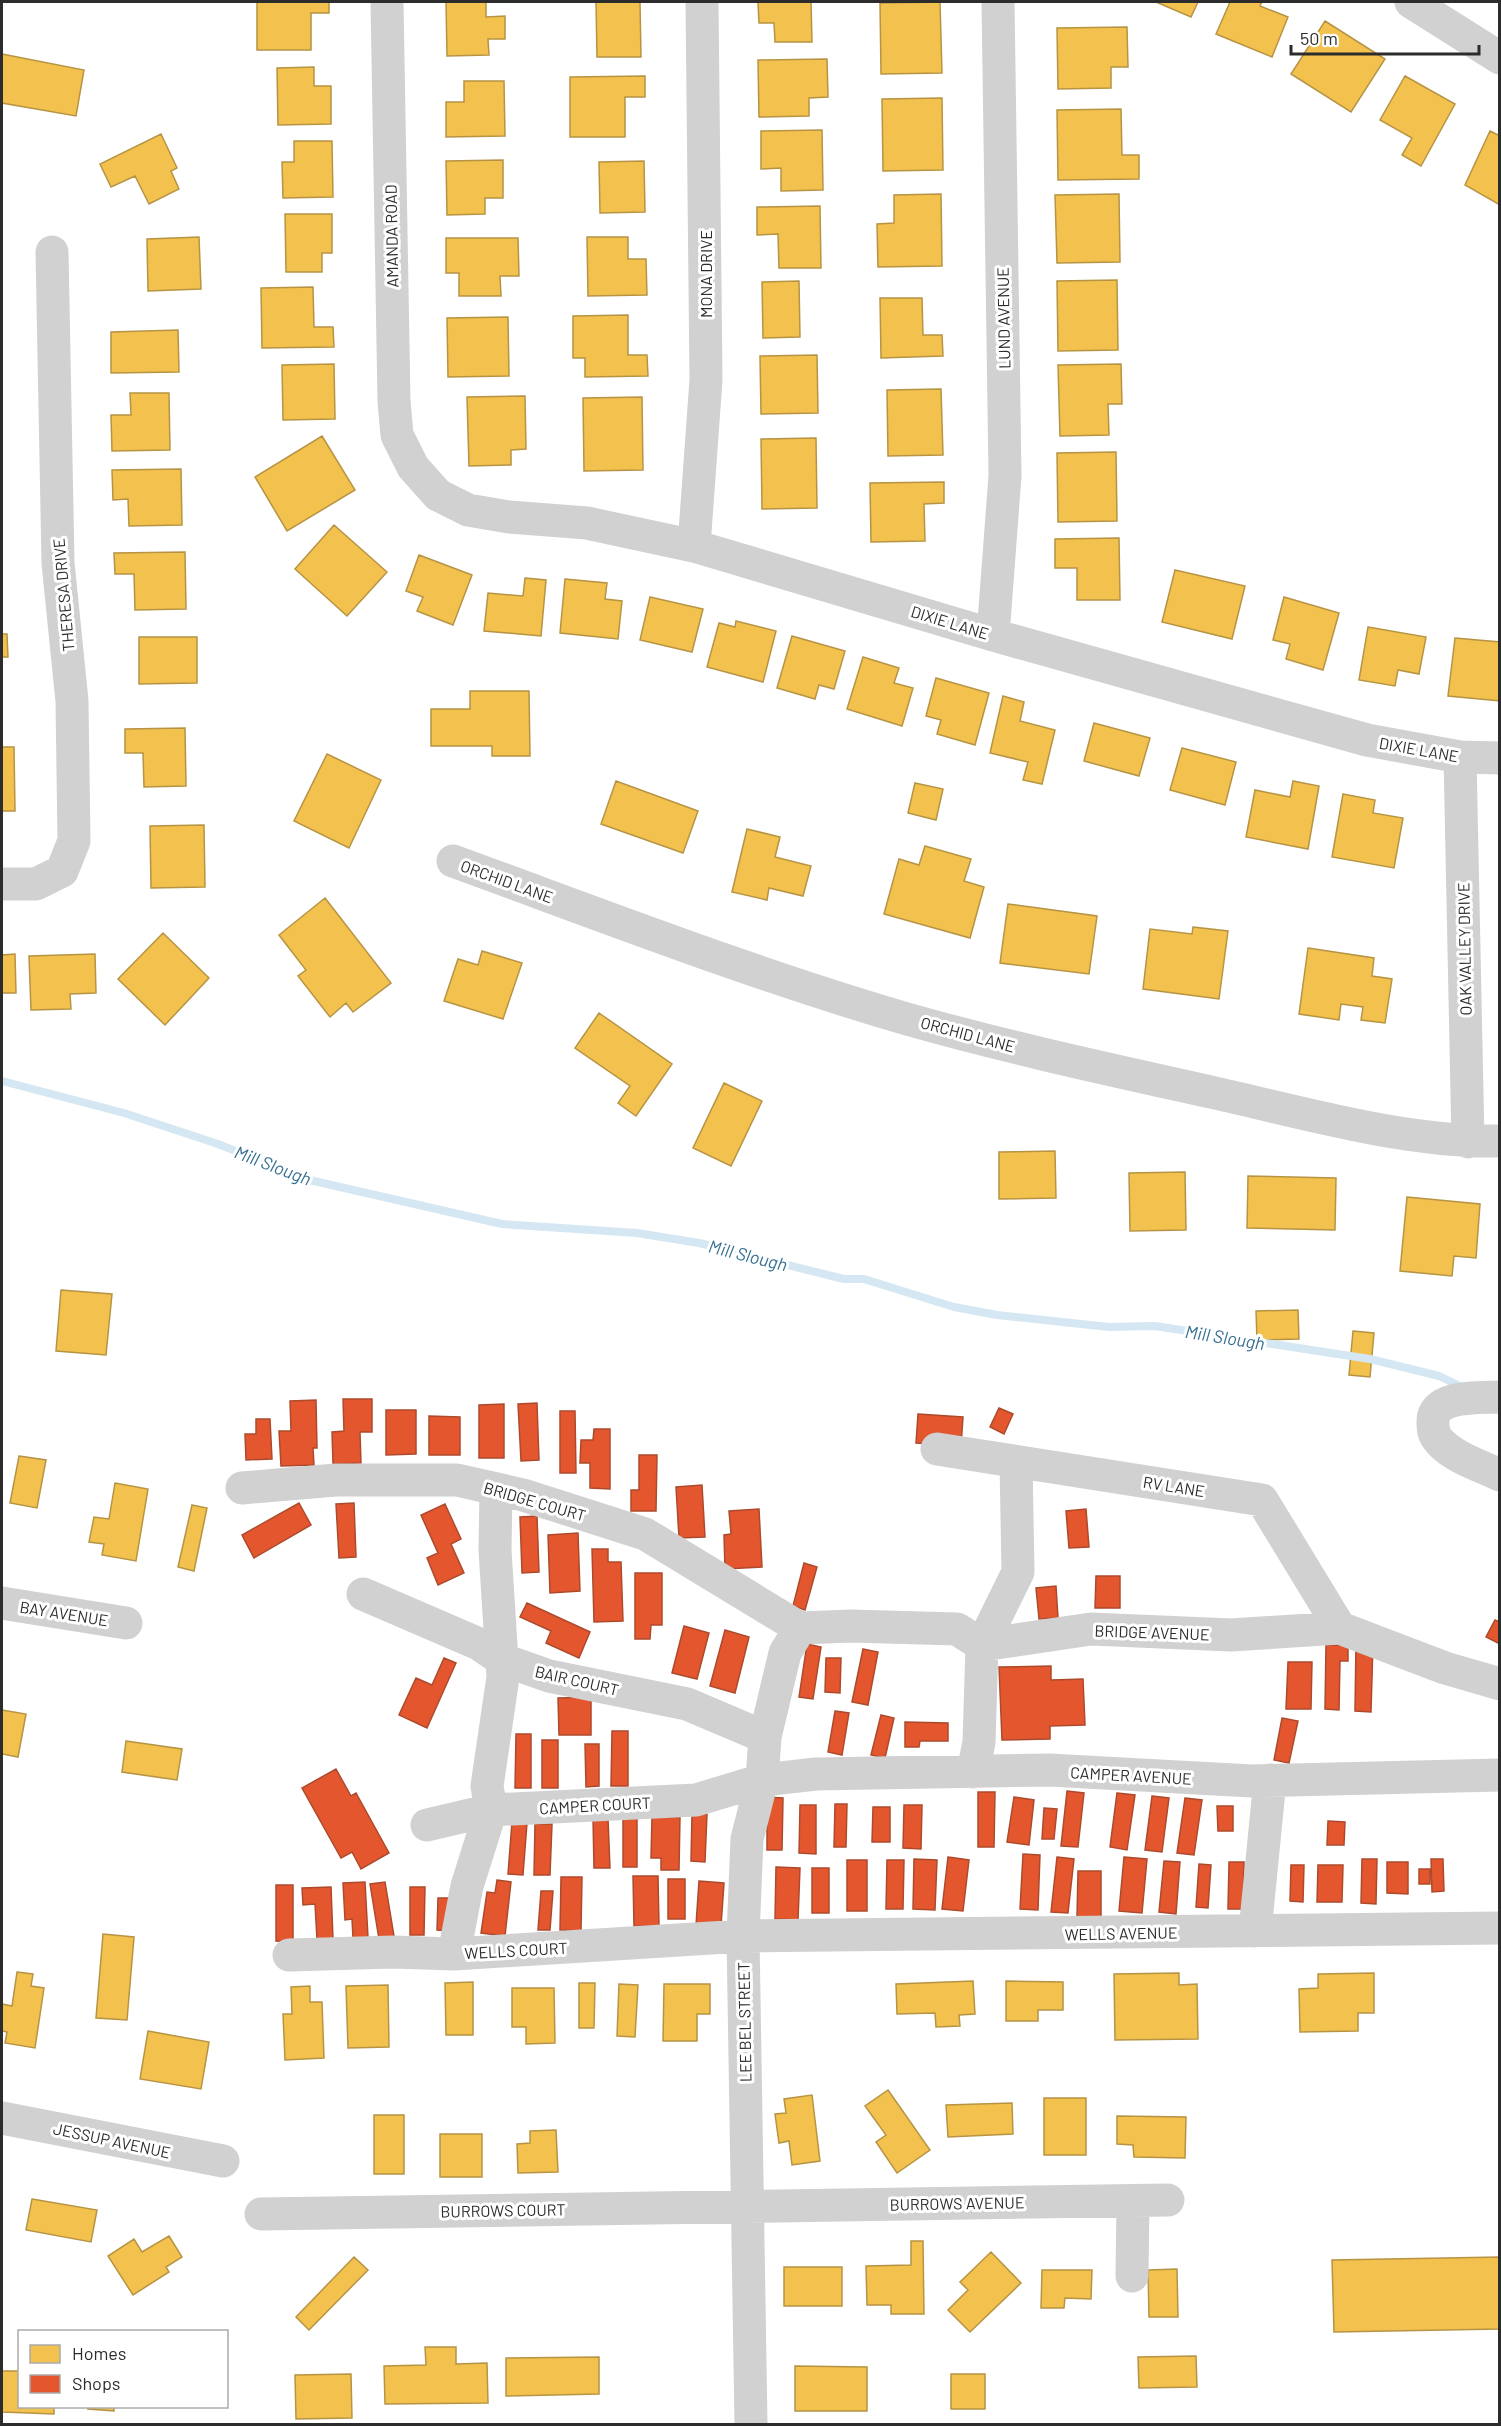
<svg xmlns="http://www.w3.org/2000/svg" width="1501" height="2426" font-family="Barlow,sans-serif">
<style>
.homes{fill:#f2c14e;stroke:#b79444;stroke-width:1.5}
.shops{fill:#e4572e;stroke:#ad4a2d;stroke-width:1.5}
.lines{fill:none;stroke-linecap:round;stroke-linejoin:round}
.stream{stroke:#d4e7f2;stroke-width:8}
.minor{stroke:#d1d1d1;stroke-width:33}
.labels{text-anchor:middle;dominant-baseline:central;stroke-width:6;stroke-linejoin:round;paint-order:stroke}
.street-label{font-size:16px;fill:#2c2c2c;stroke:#fff}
.water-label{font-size:18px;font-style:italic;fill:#367192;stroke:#fff}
</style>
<rect width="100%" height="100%" fill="#fff"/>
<path class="homes" d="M257,2H329V13H311V50H257Z
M446,2H486V17L505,16V39H488L489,55L447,56Z
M596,2H640L641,57H597Z
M758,2H811L812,42H775L774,23H759Z
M940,2L942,73L881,74L880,3Z
M1156,2H1198L1191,17Z
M1230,2H1262L1260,6L1288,17L1272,57L1216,34Z
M1325,21L1385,59L1351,112L1291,74Z
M1127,27L1128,67H1111V88L1058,89L1057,28Z
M2,54L84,70L76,116L2,103Z
M827,59L828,97L809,98V116L759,117L758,60Z
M314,67V86H331V124L278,125L277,68Z
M645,76V97H625V137H570V77Z
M1405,76L1455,104L1421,166L1402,155L1412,138L1380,120Z
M464,81H504L505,136L446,137V102H464Z
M942,98L943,170L883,171L882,99Z
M1121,109L1122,155H1139V179L1058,180L1057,110Z
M822,130L823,190L781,191V168L761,169V131Z
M1490,131L1500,136V205L1465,185Z
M161,134L177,168L171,171L179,189L149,204L135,176L111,187L100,164Z
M294,141H332L333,197L283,198L282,162H294Z
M503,160V198H485V214L447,215L446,161Z
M644,161L645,212L600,213L599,162Z
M941,194L942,266L878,267L877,224L894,223V195Z
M1119,194L1120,262L1057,263L1055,195Z
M820,206L821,268H779L778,234L757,235V207Z
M285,214H332V253H322V272H286Z
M199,237L201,289L148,291L147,239Z
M587,237H628V259H646L647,295L588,296Z
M446,238H518L519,276H500L501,296H459V273H446Z
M1117,280L1118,350L1058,351L1057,281Z
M799,281L800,337L763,338L762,282Z
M313,287L314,327H333L334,347L262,348L261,288Z
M880,298H922L923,335H942L943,356L881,358Z
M628,315V355H647L648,376L585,377V358H573V316Z
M508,317L509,376L448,377L447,318Z
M178,330L179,372L111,373V332Z
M817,355L818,413L761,414L760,356Z
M334,364L335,419L283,420L282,365Z
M1121,364L1122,404H1108L1109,435L1060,436L1058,365Z
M941,389L943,455L888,456L887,390Z
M130,393H169L170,450L112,451L111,415H131Z
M525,396L526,449L511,450V465L469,466L467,397Z
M642,397L643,470L584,471L583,398Z
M322,436L355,490L287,531L255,477Z
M816,438L817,508L762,509L761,439Z
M1116,452L1117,521L1058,522L1057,453Z
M181,469L182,525L129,526L128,499L113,500L112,470Z
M944,482V503L924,504L925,541L871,542L870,483Z
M334,525L387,572L347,616L295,569Z
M1119,538L1120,600H1077V568H1055V539Z
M185,552L186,609L135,610L134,574H115L114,553Z
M419,555L472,575L453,625L417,611L423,597L406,591Z
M1175,570L1245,586L1232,639L1162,622Z
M525,578L546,580L541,636L484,631L488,593L523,596Z
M565,579L607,583L605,599L622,601L618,639L560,633Z
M650,597L703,609L692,652L640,640Z
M1284,597L1339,613L1323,670L1286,659L1290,644L1273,640Z
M736,621L776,631L763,682L707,667L719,623L735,627Z
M1368,627L1426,637L1419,674L1398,670L1395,686L1359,680Z
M2,634H7L8,657H2Z
M792,636L845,651L834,689L819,685L815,699L777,688Z
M139,637H197V683L139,684Z
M1455,638L1500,642V701L1448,696Z
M863,657L899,668L894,683L913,688L902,726L847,709Z
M936,678L989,693L975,745L937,734L941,720L926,716Z
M470,691H529L530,756H492V746H431V709H470Z
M1003,696L1024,702L1020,721L1055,730L1042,784L1023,780L1028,762L990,753Z
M1094,723L1150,738L1139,776L1084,761Z
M185,728L186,786L144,787L143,753H125V729Z
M2,747H14L15,811H2Z
M1182,748L1236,762L1225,805L1170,790Z
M327,754L381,780L349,848L294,821Z
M616,781L698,811L683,853L601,824Z
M1293,781L1319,786L1308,849L1246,837L1255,790L1290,797Z
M915,783L943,789L936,820L908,813Z
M1343,794L1375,800L1373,813L1403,818L1394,868L1332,857Z
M204,825L205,887L151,888L150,826Z
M747,829L780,837L775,857L811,866L803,896L769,888L767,900L732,892Z
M925,846L971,859L964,881L984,887L970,938L884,914L899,859L919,865Z
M325,898L391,983L353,1012L346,1003L330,1017L298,976L306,970L279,935Z
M1008,904L1097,916L1089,974L1000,963Z
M1193,927L1228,931L1219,999L1143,989L1150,929L1192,934Z
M163,933L209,978L165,1025L118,979Z
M1308,948L1374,958L1372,976L1392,979L1385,1023L1361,1020L1363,1007L1341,1004L1339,1020L1299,1014Z
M482,951L522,963L503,1019L444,1001L458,959L478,965Z
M15,954L16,993H2V955Z
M95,954L96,993L70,994L71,1009L31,1010L29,956Z
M599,1013L672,1064L636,1116L618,1103L630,1086L575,1048Z
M724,1083L762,1101L731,1166L693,1148Z
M1055,1151L1056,1198L999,1199V1152Z
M1185,1172L1186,1230L1130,1231L1129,1173Z
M1248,1176L1336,1178L1335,1230L1247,1228Z
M1407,1197L1480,1204L1476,1258L1454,1256L1452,1276L1400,1271Z
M61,1290L112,1294L106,1355L56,1351Z
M1298,1310L1299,1339L1257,1340L1256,1311Z
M1353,1331L1374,1333L1370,1377L1349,1375Z
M19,1456L46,1460L37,1508L10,1503Z
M115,1483L148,1489L136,1561L102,1555L104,1544L89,1542L94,1517L109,1519Z
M192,1505L207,1508L194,1571L178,1567Z
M2,1710L26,1714L18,1757L2,1754Z
M126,1741L182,1749L177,1780L122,1772Z
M103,1934L134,1937L127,2020L96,2018Z
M17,1972L33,1974L31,1986L44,1988L35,2048L5,2043L7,2032L2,2031V2004L12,2006Z
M1179,1973V1985L1197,1984L1198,2039L1115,2040L1114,1974Z
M1374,1973V2013H1358V2031L1300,2032L1299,1989L1318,1988V1974Z
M973,1981L975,2014L959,2015L960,2026L936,2027L935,2013L897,2014L896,1984Z
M1006,1981L1063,1982V2010H1038V2021H1006Z
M473,1982V2035H446L445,1983Z
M579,1983H595L594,2028H579Z
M619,1984L638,1985L635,2037L617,2036Z
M664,1984H710V2014H697V2041H663Z
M388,1985L389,2047L348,2048L346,1986Z
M310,1986V2002H322L324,2058L285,2060L283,2014H292L291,1987Z
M512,1988H554L555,2043L526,2044V2027H512Z
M148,2031L209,2042L201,2089L140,2079Z
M888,2090L930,2150L897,2173L876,2142L886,2135L865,2106Z
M812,2095L820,2161L792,2165L789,2141L779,2143L775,2114L786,2113L784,2099Z
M1044,2098H1086V2155H1044Z
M1012,2103L1013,2134L948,2137L946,2105Z
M374,2115H404V2174H374Z
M1117,2116L1186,2117L1185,2158L1134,2157L1133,2145L1117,2144Z
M556,2130L558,2172L518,2173L517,2144L530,2143V2131Z
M440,2134H482V2177H440Z
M32,2199L97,2210L91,2242L26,2230Z
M169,2236L182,2257L166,2267L169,2272L133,2295L108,2256L134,2239L142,2252Z
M911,2241H923L924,2314H891V2305H867L866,2266L911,2265Z
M991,2252L1021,2283L970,2332L948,2310L968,2290L960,2282Z
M354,2257L368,2270L309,2330L296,2317Z
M1500,2257V2329L1334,2332L1332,2260Z
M784,2267H842V2306H784Z
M1177,2269L1178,2317H1149L1148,2270Z
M1042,2270H1092L1091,2299L1065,2298L1064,2308H1041Z
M425,2347H456V2364L487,2363L488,2403L385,2404L384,2366L426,2365Z
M1196,2356L1197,2387L1139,2388L1138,2357Z
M599,2357V2394L506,2396V2358Z
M795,2366L867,2367V2411H795Z
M2,2371H20V2406H54V2414L2,2412Z
M351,2374L352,2418L296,2419L295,2375Z
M951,2374H985V2409H951Z
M89,2406H114V2411L88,2409Z"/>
<path class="shops" d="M343,1399H372V1432H360L361,1463L333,1464L332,1432L344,1431Z
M316,1400L317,1448H313L314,1465L281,1466L279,1431H291L290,1401Z
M537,1403L539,1460L521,1461L518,1404Z
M504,1404V1458H479V1405Z
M999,1408L1013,1414L1004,1434L990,1427Z
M386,1410H416V1454L386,1455Z
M560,1411H575L576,1473H560Z
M918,1414L963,1417L961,1446L916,1443Z
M429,1416L460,1417V1455H429Z
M256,1419H270L272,1459L246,1460L245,1434H256Z
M594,1429H610V1489L590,1488V1463H580L581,1440H593Z
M639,1455H657L656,1511H631V1490H639Z
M702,1485L705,1537L679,1538L676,1487Z
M299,1503L311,1525L254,1558L242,1535Z
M354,1503L356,1557L339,1558L336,1504Z
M445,1504L461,1539L451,1544L464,1573L438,1585L427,1558L438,1553L421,1515Z
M759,1509L762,1567L725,1569L724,1535L731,1534L729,1511Z
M1086,1509L1089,1547L1069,1548L1066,1511Z
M537,1516L539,1572L522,1573L520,1517Z
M578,1533L580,1591L550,1593L548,1535Z
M592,1549H608V1562H621L623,1621L594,1622Z
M804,1563L817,1567L805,1610L793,1606Z
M635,1573H662V1625H651L650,1639H635Z
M1096,1576H1120V1608H1095Z
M1056,1586L1058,1618L1039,1619L1036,1588Z
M527,1603L590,1632L579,1658L546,1643L551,1631L520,1617Z
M1495,1620L1500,1622V1644L1486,1637Z
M684,1626L709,1633L697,1679L672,1673Z
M725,1630L749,1637L735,1693L710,1686Z
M1356,1643H1373L1371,1712L1355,1711Z
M807,1644L821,1647L813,1699L799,1697Z
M1326,1645H1348V1661H1340L1339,1710L1325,1709Z
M863,1649L878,1652L868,1705L852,1702Z
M444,1658L456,1663L427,1728L399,1715L416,1678L432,1685Z
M826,1658H841L840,1693L825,1692Z
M1288,1662H1312L1311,1709H1286Z
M1051,1666V1680L1083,1679L1085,1725L1050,1726V1739L1002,1740L999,1667Z
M591,1697V1735H559L558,1698Z
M835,1711L849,1713L842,1755L828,1752Z
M881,1715L894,1718L885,1758L871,1755Z
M1282,1718L1298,1721L1289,1763L1274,1760Z
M905,1722L948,1723V1741H920L919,1747H905Z
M612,1731H628V1786H611Z
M516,1734H531V1788H515Z
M542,1740H558V1788H542Z
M585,1744H599V1786L586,1787Z
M336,1769L351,1796L356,1793L389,1853L361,1869L352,1852L341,1858L302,1788Z
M1067,1791L1084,1793L1078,1847L1061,1846Z
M978,1792H995L994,1847H978Z
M1117,1793L1135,1795L1127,1850L1110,1847Z
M1152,1796L1169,1798L1162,1852L1145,1850Z
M767,1797L783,1798L782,1850H767Z
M1014,1797L1034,1800L1029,1845L1007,1842Z
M1185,1798L1202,1800L1194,1855L1177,1853Z
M835,1804H847L846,1847H834Z
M800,1805H816V1854L799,1853Z
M904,1805H922L921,1849L903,1848Z
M1217,1806H1233V1831H1218Z
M873,1807H890V1842H872Z
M1044,1808L1057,1809L1054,1839H1042Z
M692,1814H707L705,1862L691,1861Z
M652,1817H680L679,1870H661V1858H651Z
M593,1818H608L610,1868H594Z
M637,1818V1867H623V1819Z
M1328,1821L1345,1822L1344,1845H1327Z
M512,1822L527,1823L523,1875L508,1874Z
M535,1824H552L550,1875H534Z
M1023,1854L1040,1855L1038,1910L1020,1909Z
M948,1857L969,1860L963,1911L942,1909Z
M1057,1857L1074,1859L1068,1913L1051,1912Z
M1124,1857L1147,1859L1142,1913L1119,1911Z
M914,1859L937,1860L935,1910L913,1909Z
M1362,1859H1377L1376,1904L1361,1903Z
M1431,1859H1443L1444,1891L1432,1892Z
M847,1860H867V1911H847Z
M887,1860H904L903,1909H886Z
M1164,1861L1180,1862L1176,1914L1159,1912Z
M1229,1862H1244L1243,1909H1228Z
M1387,1862H1408V1894L1387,1893Z
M1199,1864L1211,1865L1208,1908L1196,1907Z
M1291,1865H1304L1303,1902L1290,1901Z
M1318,1865H1343L1342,1902H1317Z
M776,1867L800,1868L798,1920L775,1919Z
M812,1868H829V1913H812Z
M1419,1869H1430V1884H1419Z
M1078,1871H1101V1918L1077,1917Z
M633,1876H658L659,1926H634Z
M561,1877H582L581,1931L560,1930Z
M668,1879H685V1919H668Z
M497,1880L511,1882L505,1936L481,1933L487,1892L495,1893Z
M699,1881L724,1883L721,1926L696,1925Z
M365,1882L368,1937L353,1938L352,1919L345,1920L343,1883Z
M385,1882L394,1936L379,1939L370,1884Z
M276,1885H293V1942L276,1941Z
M331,1887L333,1939H317L315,1904L303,1905L302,1888Z
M410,1887H425L424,1935H410Z
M541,1891H553L550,1930H538Z
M438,1898H453L451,1931L437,1930Z"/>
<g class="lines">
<path class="stream" d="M2,1081L124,1113L218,1144L305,1179L502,1224L637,1233L699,1243L844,1279H864L954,1307L997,1315L1109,1327L1155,1326L1370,1359L1439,1376L1464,1388"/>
<path class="minor" d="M387,2L394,401L397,435L413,467L438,495L468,510L509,517L587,523L694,546L993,635L1367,740L1460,757L1500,758
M1411,2L1500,58
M694,546L706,380L702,2
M993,635L1005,476L998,2
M1460,757L1468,1142
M453,861C604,916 753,974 907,1019C1009,1048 1112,1070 1215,1093C1305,1113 1408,1143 1500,1141
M2,884H36L62,871L74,841L72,701L58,563L52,252
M1500,1397C1480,1398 1431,1394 1433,1423C1433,1433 1435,1437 1442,1444C1456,1458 1481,1466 1500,1475
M937,1449L1262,1500L1340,1628
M242,1488L336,1480H457L523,1495L645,1534L800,1628
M363,1594L479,1644L501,1659L549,1676L687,1704L765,1737
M2,1603L126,1623
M800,1628L851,1626L957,1629L982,1645L1091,1629L1231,1635L1340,1628L1445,1668L1500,1684
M973,1772L979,1742L982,1645L1018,1572L1016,1462
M427,1825L491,1810L696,1800L762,1780L816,1774L1049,1770L1252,1781L1500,1775
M1255,1931L1270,1780
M454,1954L467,1886L491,1810L487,1786L503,1677L495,1550L496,1489
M289,1955L394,1952L454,1954L743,1936L1500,1928
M2,2118L223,2161
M261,2214L1168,2200
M1132,2276L1133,2201
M751,2424L743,1936L747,1839L762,1780L765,1737L785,1653L800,1628"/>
</g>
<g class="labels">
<g class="street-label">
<text transform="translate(391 236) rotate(-91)">AMANDA ROAD</text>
<text transform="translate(705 274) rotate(-90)">MONA DRIVE</text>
<text transform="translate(1003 318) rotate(-91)">LUND AVENUE</text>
<text transform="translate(63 595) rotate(-95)">THERESA DRIVE</text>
<text transform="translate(950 622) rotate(17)">DIXIE LANE</text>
<text transform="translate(1419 749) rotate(10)">DIXIE LANE</text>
<text transform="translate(507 881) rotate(20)">ORCHID LANE</text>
<text transform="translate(1464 949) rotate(-91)">OAK VALLEY DRIVE</text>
<text transform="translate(968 1034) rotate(15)">ORCHID LANE</text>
<text transform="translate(1174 1486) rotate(9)">RV LANE</text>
<text transform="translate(535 1501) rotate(16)">BRIDGE COURT</text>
<text transform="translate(64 1613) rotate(9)">BAY AVENUE</text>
<text transform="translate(1152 1632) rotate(2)">BRIDGE AVENUE</text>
<text transform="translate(577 1680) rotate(13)">BAIR COURT</text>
<text transform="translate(1131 1775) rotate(3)">CAMPER AVENUE</text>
<text transform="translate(595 1805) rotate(-3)">CAMPER COURT</text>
<text transform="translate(1121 1933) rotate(-1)">WELLS AVENUE</text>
<text transform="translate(516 1950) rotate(-3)">WELLS COURT</text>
<text transform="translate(744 2022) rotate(-91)">LEE BEL STREET</text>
<text transform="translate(112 2140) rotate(12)">JESSUP AVENUE</text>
<text transform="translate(957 2203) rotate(-1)">BURROWS AVENUE</text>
<text transform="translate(503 2210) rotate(-1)">BURROWS COURT</text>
</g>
<g class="water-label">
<text transform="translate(273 1165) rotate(21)">Mill Slough</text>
<text transform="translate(748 1255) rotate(14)">Mill Slough</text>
<text transform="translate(1225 1337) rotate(9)">Mill Slough</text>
</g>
</g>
<rect width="1501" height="2426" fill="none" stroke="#2c2c2c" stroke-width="6"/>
<rect x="18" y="2330" width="210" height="78" fill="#ffffff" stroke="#ababab" stroke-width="1.5"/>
<rect x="30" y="2345" width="30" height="18" fill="#f2c14e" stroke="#ababab" stroke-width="1.5"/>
<text x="72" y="2360" font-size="18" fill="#2c2c2c">Homes</text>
<rect x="30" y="2375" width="30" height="18" fill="#e4572e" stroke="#ababab" stroke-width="1.5"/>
<text x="72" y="2390" font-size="18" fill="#2c2c2c">Shops</text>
<path d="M1291 45v9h188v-9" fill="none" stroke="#2c2c2c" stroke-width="3"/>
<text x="1300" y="45" font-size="18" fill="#2c2c2c" stroke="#ffffff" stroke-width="4.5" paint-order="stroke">50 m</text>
</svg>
